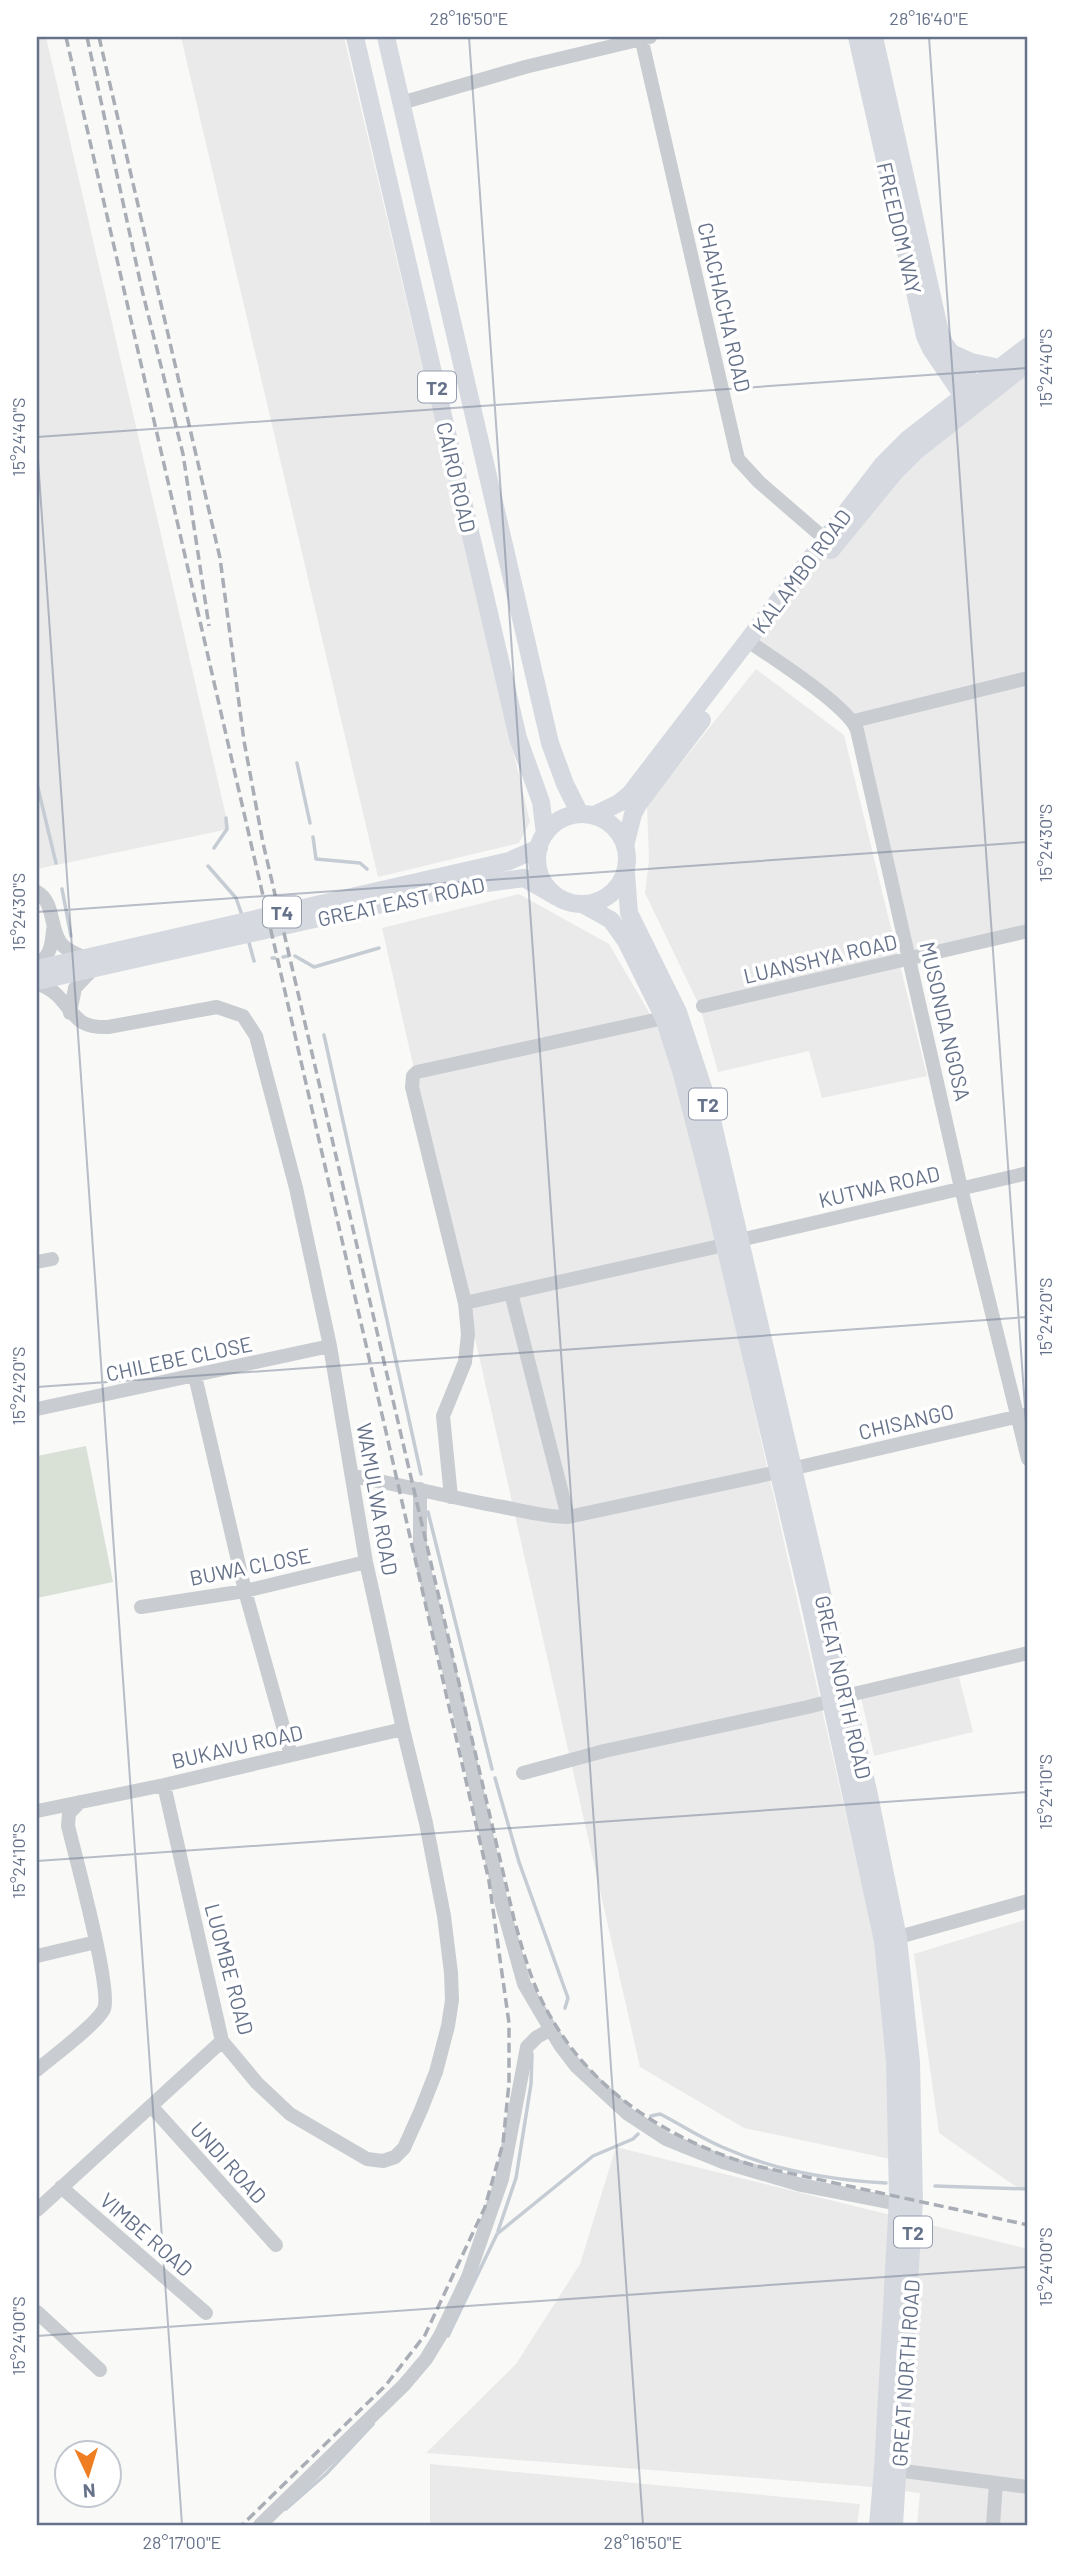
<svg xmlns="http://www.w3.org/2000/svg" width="1065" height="2562" font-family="Barlow,sans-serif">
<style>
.built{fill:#eaeaea}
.green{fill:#d9e1d7}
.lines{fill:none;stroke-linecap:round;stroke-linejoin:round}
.stream{stroke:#c5ccd4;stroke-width:3.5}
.minor{stroke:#c9ccd0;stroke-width:14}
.major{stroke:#d6dae0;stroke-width:18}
.rail{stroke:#a9adb5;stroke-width:3.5;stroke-dasharray:10 5;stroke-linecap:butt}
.ticks{fill:none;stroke:#66728a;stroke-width:2;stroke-opacity:0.45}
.labels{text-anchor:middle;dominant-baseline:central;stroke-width:7;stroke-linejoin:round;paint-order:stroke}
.shield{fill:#fff;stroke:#949cad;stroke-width:2}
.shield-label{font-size:19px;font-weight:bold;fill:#66728a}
.street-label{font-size:21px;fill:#66728a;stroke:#fff}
.neatline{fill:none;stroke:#66728a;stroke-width:2.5}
.ticks-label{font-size:18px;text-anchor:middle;fill:#66728a}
</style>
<rect width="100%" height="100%" fill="#f9f9f7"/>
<path class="built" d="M37,37H46L229,829L37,869Z
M181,37H344L530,822L519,843L378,877Z
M1028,366V932L914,959L857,721L748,646L886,468Z
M756,669L844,735L927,1076L822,1098L809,1051L718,1072L700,1007L645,893L649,860L647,806Z
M519,894L609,944L660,1031L693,1140L877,1952L895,2160L744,2128L640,2067L382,928Z
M959,1677L973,1732L874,1756L861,1697Z
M1028,1919V2188L1015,2186L939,2133L914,1954Z
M616,2147L1028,2249V2525H917L920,2493L862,2486L426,2453L516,2364L580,2264Z
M430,2464L860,2504L857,2525H430Z"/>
<path class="green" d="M86,1446L113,1582L37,1598V1456Z"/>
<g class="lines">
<path class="stream" d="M297,763L310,823
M37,784L56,863
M313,837L316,859L360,863L367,869
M214,848L227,829L226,818
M208,866L236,898L243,918
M62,889L71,936
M248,939L254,961
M295,956L314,967L379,948
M283,957L288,956
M272,958H275
M324,1035L421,1474
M428,1512L492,1769
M495,1778L519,1862L568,1998L565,2008
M651,2116L660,2114C682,2125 704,2140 727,2149C776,2171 833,2180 886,2183
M935,2186L1028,2189
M498,2231L516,2178L531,2084L532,2054
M448,2336L497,2234L593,2156L633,2139L638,2134
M286,2509L326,2474L373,2424"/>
<path class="minor" d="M641,37L738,459L759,482L833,546
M401,103L525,67L650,37
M748,641C773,658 848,706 857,730L961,1188L1028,1459
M854,721L1028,678
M37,892C54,901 50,927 60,942C65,950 75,953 83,957
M37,965C50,956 52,945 53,930
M37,983C44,986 51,989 57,995C76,1014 75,1028 108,1027L217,1007L243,1016L256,1036L296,1188L330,1346L366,1562L403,1729L426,1823L444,1916L451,1973L452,2000L448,2026L436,2072L421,2110L404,2148L395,2157L383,2161L367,2159L290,2114L257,2083L222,2041L164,1785
M703,1006L1028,931
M70,1013L75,988L93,969
M664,1018L417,1072L413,1076L412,1087L465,1303L724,1245
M740,1240L1028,1173
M37,1262L52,1259
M511,1293L568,1517
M195,1376L245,1591L291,1755
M37,1409L330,1346
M352,1476C403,1485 452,1498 503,1507C524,1511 546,1517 568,1517L778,1472L1028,1414
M420,1489V1553L460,1714L500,1897L524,1984L560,2045L576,2066L628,2114L666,2139L723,2162L801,2185L898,2204
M451,1497L443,1416L465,1362L468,1334L465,1303
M141,1607L245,1591L366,1562
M845,1696L1028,1653
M523,1773L604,1751L808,1707L831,1701L834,1694
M37,1811L164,1785L403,1729
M888,1940L1028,1901
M37,1956L96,1942
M37,2070C51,2058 97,2024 104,2009C112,1990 75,1854 68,1826L69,1813L80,1802
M152,2107L276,2245
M61,2187L206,2313
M37,2210L222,2041
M37,2312L100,2370
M888,2469L1028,2487
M260,2525L404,2385L426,2359L440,2336L468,2277L502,2179L527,2047L537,2037L551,2029
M993,2525L996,2483"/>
<path class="major" d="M355,37L518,738L541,802L545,834
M386,37L550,743L565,784L580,814
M857,37L925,336L931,349L969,405
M874,37L939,328L944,343L981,395
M951,353L971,362L1000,368
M831,550L894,473L916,451L1028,363
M537 859a45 45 0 1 1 90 0a45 45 0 1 1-90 0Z
M594,815L619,803L630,794L883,464L908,439L1028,346
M625,846L633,814L639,803L702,720
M626,873L629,913L678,1012L708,1103L869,1795L898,1938L911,2062L914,2201L894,2525
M584,905L611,920L626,941L664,1018L682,1074L714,1199L811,1609L883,1941L895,2062L898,2198L883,2468L878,2525
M37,969L509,861L539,848
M37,981L457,887L524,878L557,897"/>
<path class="rail" d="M66,37L489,1881L509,2023V2083L503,2143L485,2207L425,2335L386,2385L242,2525
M87,37L142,290L183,454L209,626
M99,37L220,558L244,741L263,843L514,1919C522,1947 529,1975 542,2001C585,2087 662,2137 752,2165L1028,2225"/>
</g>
<path class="ticks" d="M469,37L643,2525M929,37L1028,1451M37,437L1028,368M37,446L182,2525M37,912L1028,842M37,1387L1028,1317M37,1861L1028,1792M37,2336L1028,2267"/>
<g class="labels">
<g class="shield">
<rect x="418" y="371.5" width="38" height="31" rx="5"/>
<rect x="263" y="896.5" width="38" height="31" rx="5"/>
<rect x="689" y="1088.5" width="38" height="31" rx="5"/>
<rect x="894" y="2216.5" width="38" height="31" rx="5"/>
</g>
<g class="shield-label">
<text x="437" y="387">T2</text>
<text x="282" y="912">T4</text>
<text x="708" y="1104">T2</text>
<text x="913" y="2232">T2</text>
</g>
<g class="street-label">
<text transform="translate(900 228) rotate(77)">FREEDOM WAY</text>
<text transform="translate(725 307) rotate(77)">CHACHACHA ROAD</text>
<text transform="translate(457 477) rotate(77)">CAIRO ROAD</text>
<text transform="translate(801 571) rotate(-53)">KALAMBO ROAD</text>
<text transform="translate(401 901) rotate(-12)">GREAT EAST ROAD</text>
<text transform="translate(820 958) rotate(-13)">LUANSHYA ROAD</text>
<text transform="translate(946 1021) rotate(77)">MUSONDA NGOSA</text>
<text transform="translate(879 1186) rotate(-13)">KUTWA ROAD</text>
<text transform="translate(179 1358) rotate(-12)">CHILEBE CLOSE</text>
<text transform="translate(906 1421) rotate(-13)">CHISANGO</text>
<text transform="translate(378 1499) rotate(80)">WAMULWA ROAD</text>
<text transform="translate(250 1566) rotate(-11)">BUWA CLOSE</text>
<text transform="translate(844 1687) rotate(77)">GREAT NORTH ROAD</text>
<text transform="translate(237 1746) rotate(-13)">BUKAVU ROAD</text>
<text transform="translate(230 1969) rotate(75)">LUOMBE ROAD</text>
<text transform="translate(229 2162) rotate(48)">UNDI ROAD</text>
<text transform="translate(147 2234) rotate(41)">VIMBE ROAD</text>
<text transform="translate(905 2373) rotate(-86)">GREAT NORTH ROAD</text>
</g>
</g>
<rect width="1065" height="2562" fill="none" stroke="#ffffff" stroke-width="77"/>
<g transform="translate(88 2474) rotate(176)"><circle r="33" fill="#ffffff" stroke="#c2c7d0" stroke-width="2"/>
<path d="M0-5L12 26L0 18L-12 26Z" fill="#ef7d21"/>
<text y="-10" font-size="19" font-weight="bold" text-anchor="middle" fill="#66728a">N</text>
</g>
<rect x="38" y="38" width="988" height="2486" class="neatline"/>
<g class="ticks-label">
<text x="469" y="25">28°16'50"E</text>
<text x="929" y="25">28°16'40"E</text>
<text transform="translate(1046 368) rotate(-90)" y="6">15°24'40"S</text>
<text transform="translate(19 437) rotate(-90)" y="6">15°24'40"S</text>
<text transform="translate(1046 843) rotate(-90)" y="6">15°24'30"S</text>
<text transform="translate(19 912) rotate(-90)" y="6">15°24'30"S</text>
<text transform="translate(1046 1317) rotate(-90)" y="6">15°24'20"S</text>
<text transform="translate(19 1386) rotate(-90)" y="6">15°24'20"S</text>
<text transform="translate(1046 1792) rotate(-90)" y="6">15°24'10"S</text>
<text transform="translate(19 1861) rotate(-90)" y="6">15°24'10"S</text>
<text transform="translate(1046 2267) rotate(-90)" y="6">15°24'00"S</text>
<text transform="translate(19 2336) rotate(-90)" y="6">15°24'00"S</text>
<text x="182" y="2549">28°17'00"E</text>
<text x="643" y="2549">28°16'50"E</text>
</g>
</svg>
